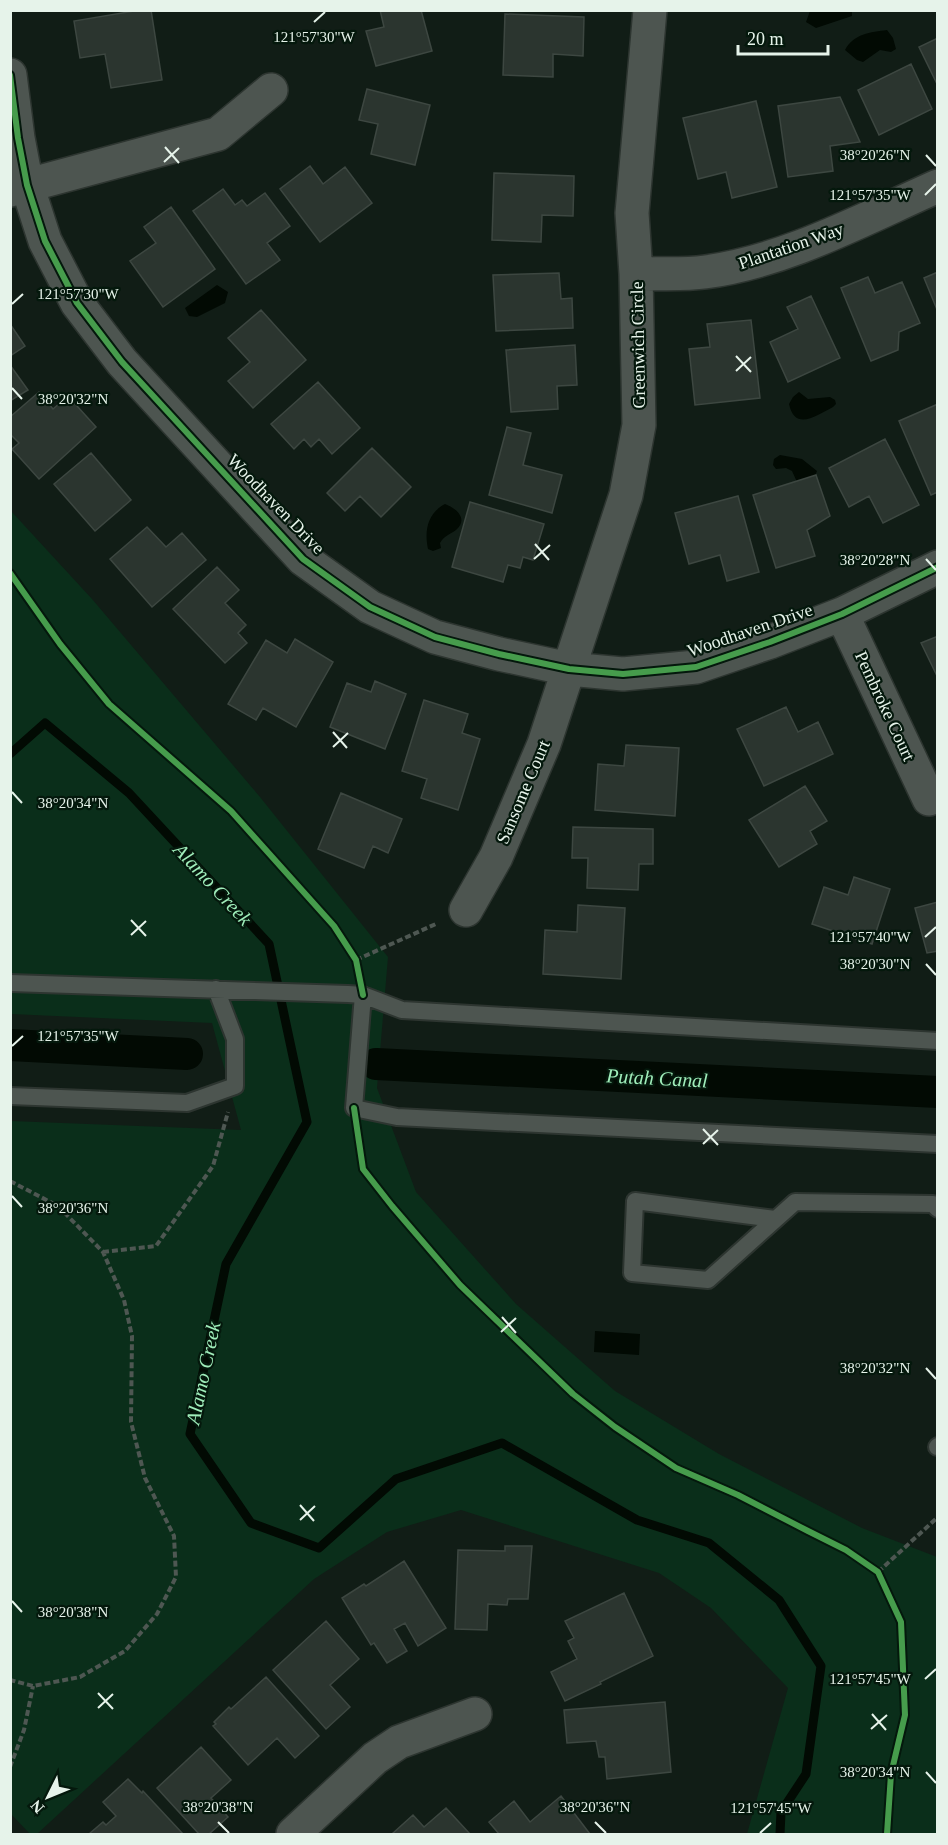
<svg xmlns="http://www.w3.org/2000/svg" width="948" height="1845" font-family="'Times New Roman',serif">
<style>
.green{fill:#0a2e1a}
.water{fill:#020a03}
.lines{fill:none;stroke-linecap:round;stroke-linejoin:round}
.stream{stroke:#020a03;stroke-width:9}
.canal{stroke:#020a03;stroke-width:32}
.building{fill:#2b352f;stroke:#3d4741;stroke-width:1.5}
.service-casing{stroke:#2d3530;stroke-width:20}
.minor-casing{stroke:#2d3530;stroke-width:36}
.path{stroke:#4e5752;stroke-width:4;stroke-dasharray:6 3;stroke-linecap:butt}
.service{stroke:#4d5550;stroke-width:16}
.minor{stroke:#4d5550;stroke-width:33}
.cycleway-casing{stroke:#04180c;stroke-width:10}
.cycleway{stroke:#469c4c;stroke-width:6}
.ticks{fill:none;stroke:#e6f3ea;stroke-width:2}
.labels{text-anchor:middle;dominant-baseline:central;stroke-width:4.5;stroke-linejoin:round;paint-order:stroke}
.street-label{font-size:18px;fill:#e6f3ea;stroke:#04180c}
.water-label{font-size:20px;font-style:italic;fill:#9fedba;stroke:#04180c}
.ticks-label{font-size:15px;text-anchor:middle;fill:#e6f3ea;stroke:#04180c;stroke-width:4.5;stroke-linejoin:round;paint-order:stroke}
</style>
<rect width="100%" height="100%" fill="#111d16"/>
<path class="green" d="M11,511L92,599L260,797L388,957L377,1088L416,1192L516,1304L615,1391L719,1454L862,1528L937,1557L938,1834H747L788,1688L711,1608L659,1573L461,1510L387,1532L314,1579L37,1834H30L11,1814V1121L241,1130L212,1023L11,1014Z"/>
<path class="water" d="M810,11H852V16L816,28L806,22Z
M887,30L893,38L896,49L891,52L880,50L863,62L857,60L845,50C853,34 871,32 887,30Z
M217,285L228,292L225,303L197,317L189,316L185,308Z
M799,392L808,399L830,397L835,400L836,404L833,407C817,415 795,432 789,404L793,397Z
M780,455L802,459L817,471L815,476L797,482L792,471L786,468L776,469L773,465L774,459Z
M445,504C456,508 469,519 456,530C449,535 445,535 440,543L441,548L433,551L428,549C424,530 428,513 445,504Z
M595,1331L640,1334L639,1355L594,1352Z"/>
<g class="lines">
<path class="stream" d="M10,754L45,723L129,793L269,944L307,1122L226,1264L190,1434L251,1523L319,1548L396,1479L502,1443L637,1520L709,1543L779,1600L821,1666L806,1774L781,1812L780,1834"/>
<path class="canal" d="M10,1045L187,1054
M376,1064L938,1092"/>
</g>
<path class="building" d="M140,10H151L162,80L111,88L105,54L80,58L74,21Z
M380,10H421L432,51L376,66L366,31L384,27Z
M505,14L584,17L583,56L553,54V77L503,75Z
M938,38V86L919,47Z
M911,64L932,109L879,135L858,90Z
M367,89L430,105L415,165L371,154L378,124L359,120Z
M840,97L860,142L830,146L833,171L788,177L778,106Z
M756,101L777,187L732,198L726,172L698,179L683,118Z
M310,166L323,184L345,167L372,203L320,242L280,189Z
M494,173L574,176L573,216L542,215L541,242L492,240Z
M223,189L235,205L242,200L247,206L265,193L290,226L267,243L280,260L246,284L193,211Z
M171,207L215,269L163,307L130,261L156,243L144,227Z
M938,272V312L924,278Z
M559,273L561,299L572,298L573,328L496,331L493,275Z
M868,277L875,293L902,282L920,323L899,332L898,350L871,361L841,288Z
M811,296L840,358L788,382L770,342L798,329L787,307Z
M261,310L306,360L253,408L228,381L250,362L228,338Z
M751,320L760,398L695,405L689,349L710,347L707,324Z
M10,324L25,346L10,356Z
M575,345L577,385L557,386L558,409L511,412L506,350Z
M10,365L28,390L10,401Z
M318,382L360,428L332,454L319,439L311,447L304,439L294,449L271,424Z
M39,392L53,409L68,396L96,427L39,479L12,449L19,443L10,434V417Z
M938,404V492L931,495L899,421Z
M507,427L531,433L523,465L562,475L552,513L489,495Z
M885,439L919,505L883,523L869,496L849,507L829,468Z
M372,448L411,487L381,517L360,496L345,511L327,493Z
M91,453L131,500L95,531L54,484Z
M816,475L830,516L807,530L815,556L776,568L753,495Z
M738,496L759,572L727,581L720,555L689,564L675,513Z
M470,502L544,524L533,560L523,557L520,568L508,565L503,582L452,567Z
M147,527L166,547L182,533L206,560L152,607L110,559Z
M217,567L239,590L225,603L246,625L238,633L247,643L225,663L173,609Z
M938,636V678L921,643Z
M295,639L333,662L296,727L263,708L256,720L228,704L266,640L287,653Z
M375,681L406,694L385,749L330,727L347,683L371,692Z
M424,700L468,714L462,733L480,739L458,810L421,798L427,779L402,771Z
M786,707L798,732L818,722L833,754L764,786L737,729Z
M626,745L679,748L675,816L595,810L598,764L624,766Z
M805,786L827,821L810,831L817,844L779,867L749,820Z
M341,793L402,819L388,853L373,846L364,868L318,849Z
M573,827L653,829V864H639L638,890L587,888L588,858H572Z
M854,877L890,889L872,944L812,924L824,887L848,895Z
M938,902V951L927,953L915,908Z
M578,905L625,908L621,979L543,974L545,930L577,932Z
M505,1546H532L528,1599H508L507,1605L488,1604L487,1630L455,1629L458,1550L505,1551Z
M404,1561L446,1628L418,1646L405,1623L394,1629L407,1651L387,1663L374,1643L371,1645L342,1598L364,1584L366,1586Z
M624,1593L653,1656L600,1682L601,1684L565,1701L551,1672L577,1659L568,1641L574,1638L565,1621Z
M326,1621L359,1659L330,1685L350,1707L326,1729L273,1670Z
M266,1677L319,1736L295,1758L277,1738L248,1765L213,1726L216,1724L214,1722L229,1707L231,1709Z
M665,1702L671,1772L607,1779L605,1757H599L596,1741L567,1743L564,1710Z
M201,1747L231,1780L211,1798L228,1817L209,1834H199L157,1788Z
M128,1779L142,1793L143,1791L183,1834H89L103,1822L106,1825L116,1816L103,1802Z
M561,1796L590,1834H499L489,1822L514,1801L530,1822Z
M446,1808L470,1834H392L413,1815L424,1827Z"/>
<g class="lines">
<defs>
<path id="service" d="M10,983L348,994L363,995L402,1010L938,1041
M363,995L354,1108L397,1117L938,1144
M10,1096L187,1103L235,1086V1039L216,989
M775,1219L635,1201L632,1273L708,1280L795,1202L933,1204L938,1209
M937,1447L938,1446"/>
<path id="minor" d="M10,75L18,138L27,185L45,241L77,303L122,362L303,559L370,607L435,637L499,654L569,669L623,674L696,667L770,642L842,614L938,567
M10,190L218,134L271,90
M636,274C659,273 683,275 705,272C787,261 863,219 938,186
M842,614L929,799
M466,910L496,857L544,744L626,495L639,425L636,274L632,213L650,10
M293,1834L375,1758L399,1742L475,1714"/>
</defs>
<use href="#service" class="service-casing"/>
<use href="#minor" class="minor-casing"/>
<path class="path" d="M356,960L438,923
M10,1181L58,1206L103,1252L124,1300L132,1336L131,1422L145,1478L174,1536L176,1577L157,1614L125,1651L80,1677L33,1686L10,1680
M103,1252L156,1246L213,1166L228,1112
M878,1572L938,1517
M10,1767L24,1730L33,1686"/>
<use href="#service" class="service"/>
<use href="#minor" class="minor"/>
<defs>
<path id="cycleway" d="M10,75L18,138L27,185L45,241L77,303L122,362L303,559L370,607L435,637L499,654L569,669L623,674L696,667L770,642L842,614L938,567
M10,573L60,644L109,704L231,811L334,926L356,960L363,995
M354,1108L363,1169L392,1206L460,1285L573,1394L615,1427L676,1468L738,1495L808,1531L846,1550L878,1572L901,1622L905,1715L891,1774L887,1834"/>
</defs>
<use href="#cycleway" class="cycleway-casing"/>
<use href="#cycleway" class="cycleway"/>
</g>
<path class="ticks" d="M314,22L325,12M165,147L179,163M926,155L936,166M164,162L179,148M925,195L936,184M12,304L23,294M736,356L751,372M736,371L751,357M12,388L22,399M535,544L549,560M534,559L550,545M926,559L936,570M333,732L347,748M333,747L348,733M12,792L22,803M131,920L146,936M131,935L146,921M925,937L936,927M926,964L936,975M12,1046L23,1036M703,1129L718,1145M703,1144L718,1130M12,1196L22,1207M502,1317L516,1333M501,1332L516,1318M926,1368L936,1379M300,1505L314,1521M300,1520L315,1506M12,1601L22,1612M925,1679L936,1669M98,1693L113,1709M98,1708L113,1694M872,1714L886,1730M871,1729L887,1715M926,1772L936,1783M218,1822L229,1833M595,1822L606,1833M760,1833L771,1823"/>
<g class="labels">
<g class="street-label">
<text transform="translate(791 246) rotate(-19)">Plantation Way</text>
<text transform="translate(638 345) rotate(-91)">Greenwich Circle</text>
<text transform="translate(276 504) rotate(46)">Woodhaven Drive</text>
<text transform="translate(750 630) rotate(-19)">Woodhaven Drive</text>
<text transform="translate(885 706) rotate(65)">Pembroke Court</text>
<text transform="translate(523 792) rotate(-67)">Sansome Court</text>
</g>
<g class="water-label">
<text transform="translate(213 884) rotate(47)">Alamo Creek</text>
<text transform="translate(657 1078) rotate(3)">Putah Canal</text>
<text transform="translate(203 1373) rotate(-78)">Alamo Creek</text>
</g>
</g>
<g class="ticks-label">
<text x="314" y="42">121°57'30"W</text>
<text x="875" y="160">38°20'26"N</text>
<text x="870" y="200">121°57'35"W</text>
<text x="78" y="299">121°57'30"W</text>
<text x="73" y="404">38°20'32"N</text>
<text x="875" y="565">38°20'28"N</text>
<text x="73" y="808">38°20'34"N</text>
<text x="870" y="942">121°57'40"W</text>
<text x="875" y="969">38°20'30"N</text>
<text x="78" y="1041">121°57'35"W</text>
<text x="73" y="1213">38°20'36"N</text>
<text x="875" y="1373">38°20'32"N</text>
<text x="73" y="1617">38°20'38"N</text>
<text x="870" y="1684">121°57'45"W</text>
<text x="875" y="1777">38°20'34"N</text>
<text x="218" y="1812">38°20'38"N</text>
<text x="595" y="1812">38°20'36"N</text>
<text x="771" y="1813">121°57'45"W</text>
</g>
<rect width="948" height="1845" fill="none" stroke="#e6f3ea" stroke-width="24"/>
<g transform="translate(48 1797) rotate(227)" stroke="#04180c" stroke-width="4.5" paint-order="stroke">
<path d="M0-4.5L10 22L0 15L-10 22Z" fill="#e6f3ea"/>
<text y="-9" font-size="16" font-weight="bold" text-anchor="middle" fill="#e6f3ea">N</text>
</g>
<path d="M738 45v9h90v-9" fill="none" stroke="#e6f3ea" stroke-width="3"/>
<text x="747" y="45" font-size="18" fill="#e6f3ea" stroke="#04180c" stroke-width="4.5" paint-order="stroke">20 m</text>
</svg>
